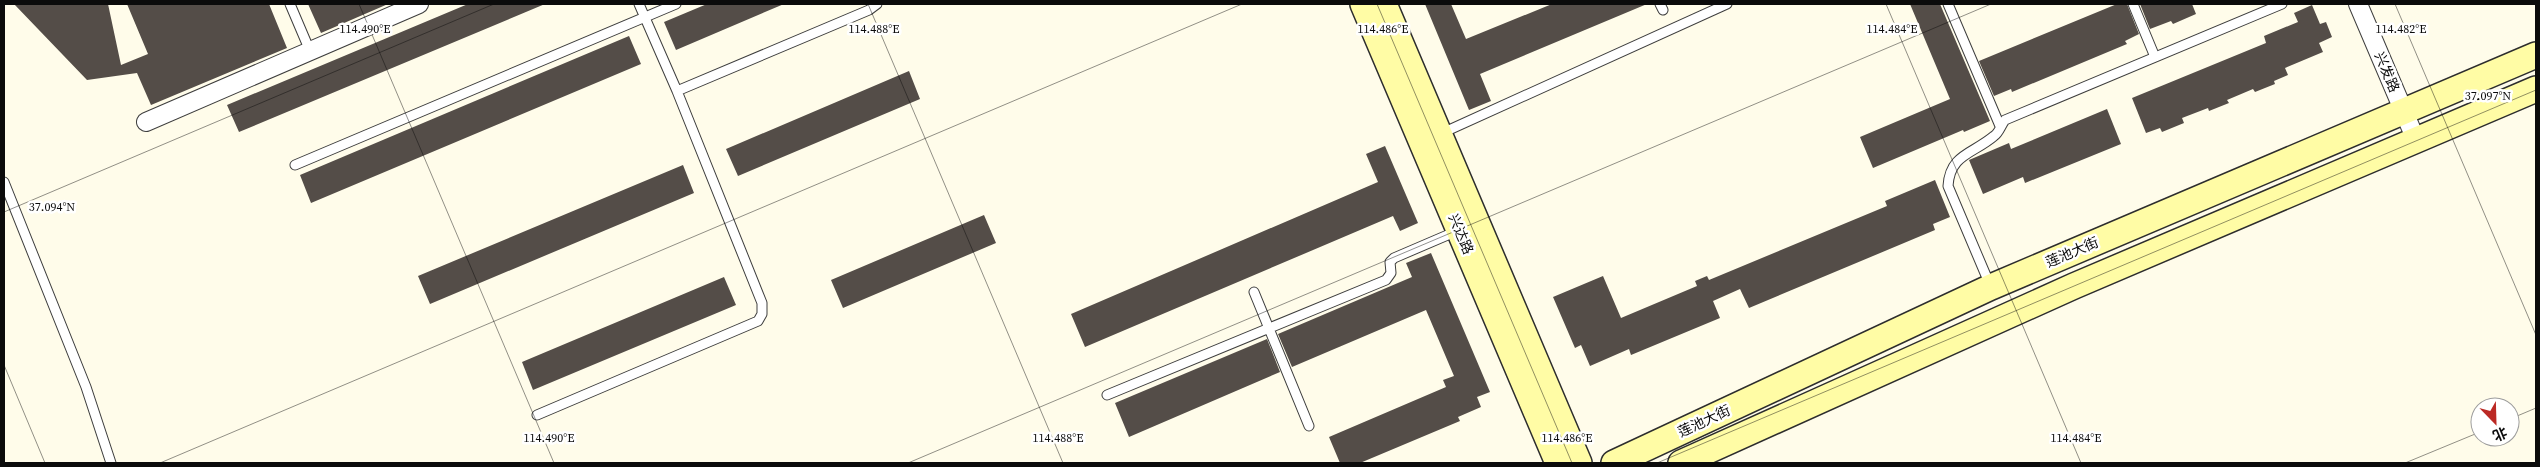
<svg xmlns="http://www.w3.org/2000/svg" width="2540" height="467" font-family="'Source Serif 4','Noto Sans SC',serif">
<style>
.building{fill:#544d48}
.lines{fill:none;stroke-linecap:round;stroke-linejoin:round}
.lane-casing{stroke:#3e3e3e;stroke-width:11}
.street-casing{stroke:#3e3e3e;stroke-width:20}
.secondary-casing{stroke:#2d2d2d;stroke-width:28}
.lane{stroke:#fff;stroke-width:9}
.street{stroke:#fff;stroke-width:18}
.secondary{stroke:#fffca5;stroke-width:25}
.ticks{fill:none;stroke:#0b0b0b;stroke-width:1;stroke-opacity:0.45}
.labels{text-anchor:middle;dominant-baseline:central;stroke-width:5;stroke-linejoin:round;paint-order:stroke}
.street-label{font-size:14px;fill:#0b0b0b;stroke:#fff}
.ticks-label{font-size:12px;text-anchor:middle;fill:#0b0b0b;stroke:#fff;stroke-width:5;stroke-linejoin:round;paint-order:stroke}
</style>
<rect width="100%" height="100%" fill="#fffcea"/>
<path class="building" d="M14,4H108L121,65L148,54L127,4H269L287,48L151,105L137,73L87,80Z
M308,4H388L321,33Z
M468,4H545L239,132L227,105Z
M707,4H784L676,50L664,22Z
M1425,4H1451L1466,39L1552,4H1647L1480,74L1491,101L1469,110Z
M1910,4H1940L1990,121L1964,132L1963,130L1873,168L1860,137L1950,99Z
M2117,4H2127L2139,34L2125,41L2127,44L2012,92L2011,89L1994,96L1979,61Z
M2140,4H2192L2196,14L2173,24L2171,21L2150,29Z
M2312,5L2320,24L2326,22L2332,37L2319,43L2323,52L2285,68L2288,75L2274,81L2275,84L2255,92L2253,89L2227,100L2229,103L2209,111L2208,108L2182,118L2184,123L2162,132L2160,128L2146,133L2132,98L2266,43L2264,36L2298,22L2294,13Z
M629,36L641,64L311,203L300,175Z
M909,71L920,99L738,176L726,149Z
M2107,109L2121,144L2025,183L2023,177L1983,194L1969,160L2009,143L2011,149Z
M1385,146L1418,223L1400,231L1393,216L1085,347L1071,314L1378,182L1366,154Z
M683,165L694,193L430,304L418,276Z
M1935,180L1950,217L1933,224L1935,230L1749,308L1740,289L1713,301L1720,318L1631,355L1629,349L1590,366L1581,345L1575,348L1553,297L1603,276L1621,318L1697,286L1695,281L1707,276L1709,280L1887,206L1885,201Z
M984,215L996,243L843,308L831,280Z
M1431,253L1490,392L1477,397L1481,407L1458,417L1460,421L1360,463H1340L1329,437L1446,387L1443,380L1454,376L1426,310L1292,367L1278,334L1412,277L1406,263Z
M724,277L736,305L533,390L522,362Z
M1267,339L1280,372L1129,437L1115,403Z"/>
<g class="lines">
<defs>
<path id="lane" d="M290,4L310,51
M639,4L677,91L869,10L877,4
M1660,4L1663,10
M1948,4L2000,126
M2133,4L2155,57
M1440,134L1727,4
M295,165L676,4
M4,182L86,387L111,463
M1990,285L1948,186C1950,154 1973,154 1994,136C1999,133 2001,125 2005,120L2282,4
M1254,292L1309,426
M1107,395L1386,280L1391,273L1390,262L1394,258L1457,231
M537,415L758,321L762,314V303L677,91"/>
<path id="street" d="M2358,4L2416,140
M146,122L419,4"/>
<path id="secondary" d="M1363,4L1558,463
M1384,4L1579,463
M1614,463L1991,287L2536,55
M1681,463L2074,286L2536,89"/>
</defs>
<use href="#lane" class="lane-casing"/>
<use href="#street" class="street-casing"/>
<use href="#secondary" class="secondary-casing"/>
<use href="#lane" class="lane"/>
<use href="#street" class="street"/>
<use href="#secondary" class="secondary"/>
</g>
<path class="ticks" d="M359,4L554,463M868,4L1063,463M1377,4L1572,463M1886,4L2081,463M2395,4L2536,335M4,212L494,4M4,365L45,463M2510,419L2536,408M160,463L1242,4M908,463L1991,4M1657,463L2536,90M2405,463L2480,432"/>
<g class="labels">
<g class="street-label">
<text transform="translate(2387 72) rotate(67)">兴发路</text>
<text transform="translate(1461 234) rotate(67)">兴达路</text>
<text transform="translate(2072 252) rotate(-23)">莲池大街</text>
<text transform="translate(1704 421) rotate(-25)">莲池大街</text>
</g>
</g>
<g class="ticks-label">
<text x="365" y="33">114.490°E</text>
<text x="874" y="33">114.488°E</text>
<text x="1383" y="33">114.486°E</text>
<text x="1892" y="33">114.484°E</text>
<text x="2401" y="33">114.482°E</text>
<text x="2488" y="100">37.097°N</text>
<text x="52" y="211">37.094°N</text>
<text x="549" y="442">114.490°E</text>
<text x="1058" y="442">114.488°E</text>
<text x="1567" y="442">114.486°E</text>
<text x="2076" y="442">114.484°E</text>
</g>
<rect width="2540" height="467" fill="none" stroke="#0b0b0b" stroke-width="10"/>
<g transform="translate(2495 422) rotate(157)"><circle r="24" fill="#ffffff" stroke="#9d9d9d"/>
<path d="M0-4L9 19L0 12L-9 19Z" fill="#bb2924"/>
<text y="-8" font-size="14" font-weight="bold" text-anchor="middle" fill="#0b0b0b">北</text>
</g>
</svg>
